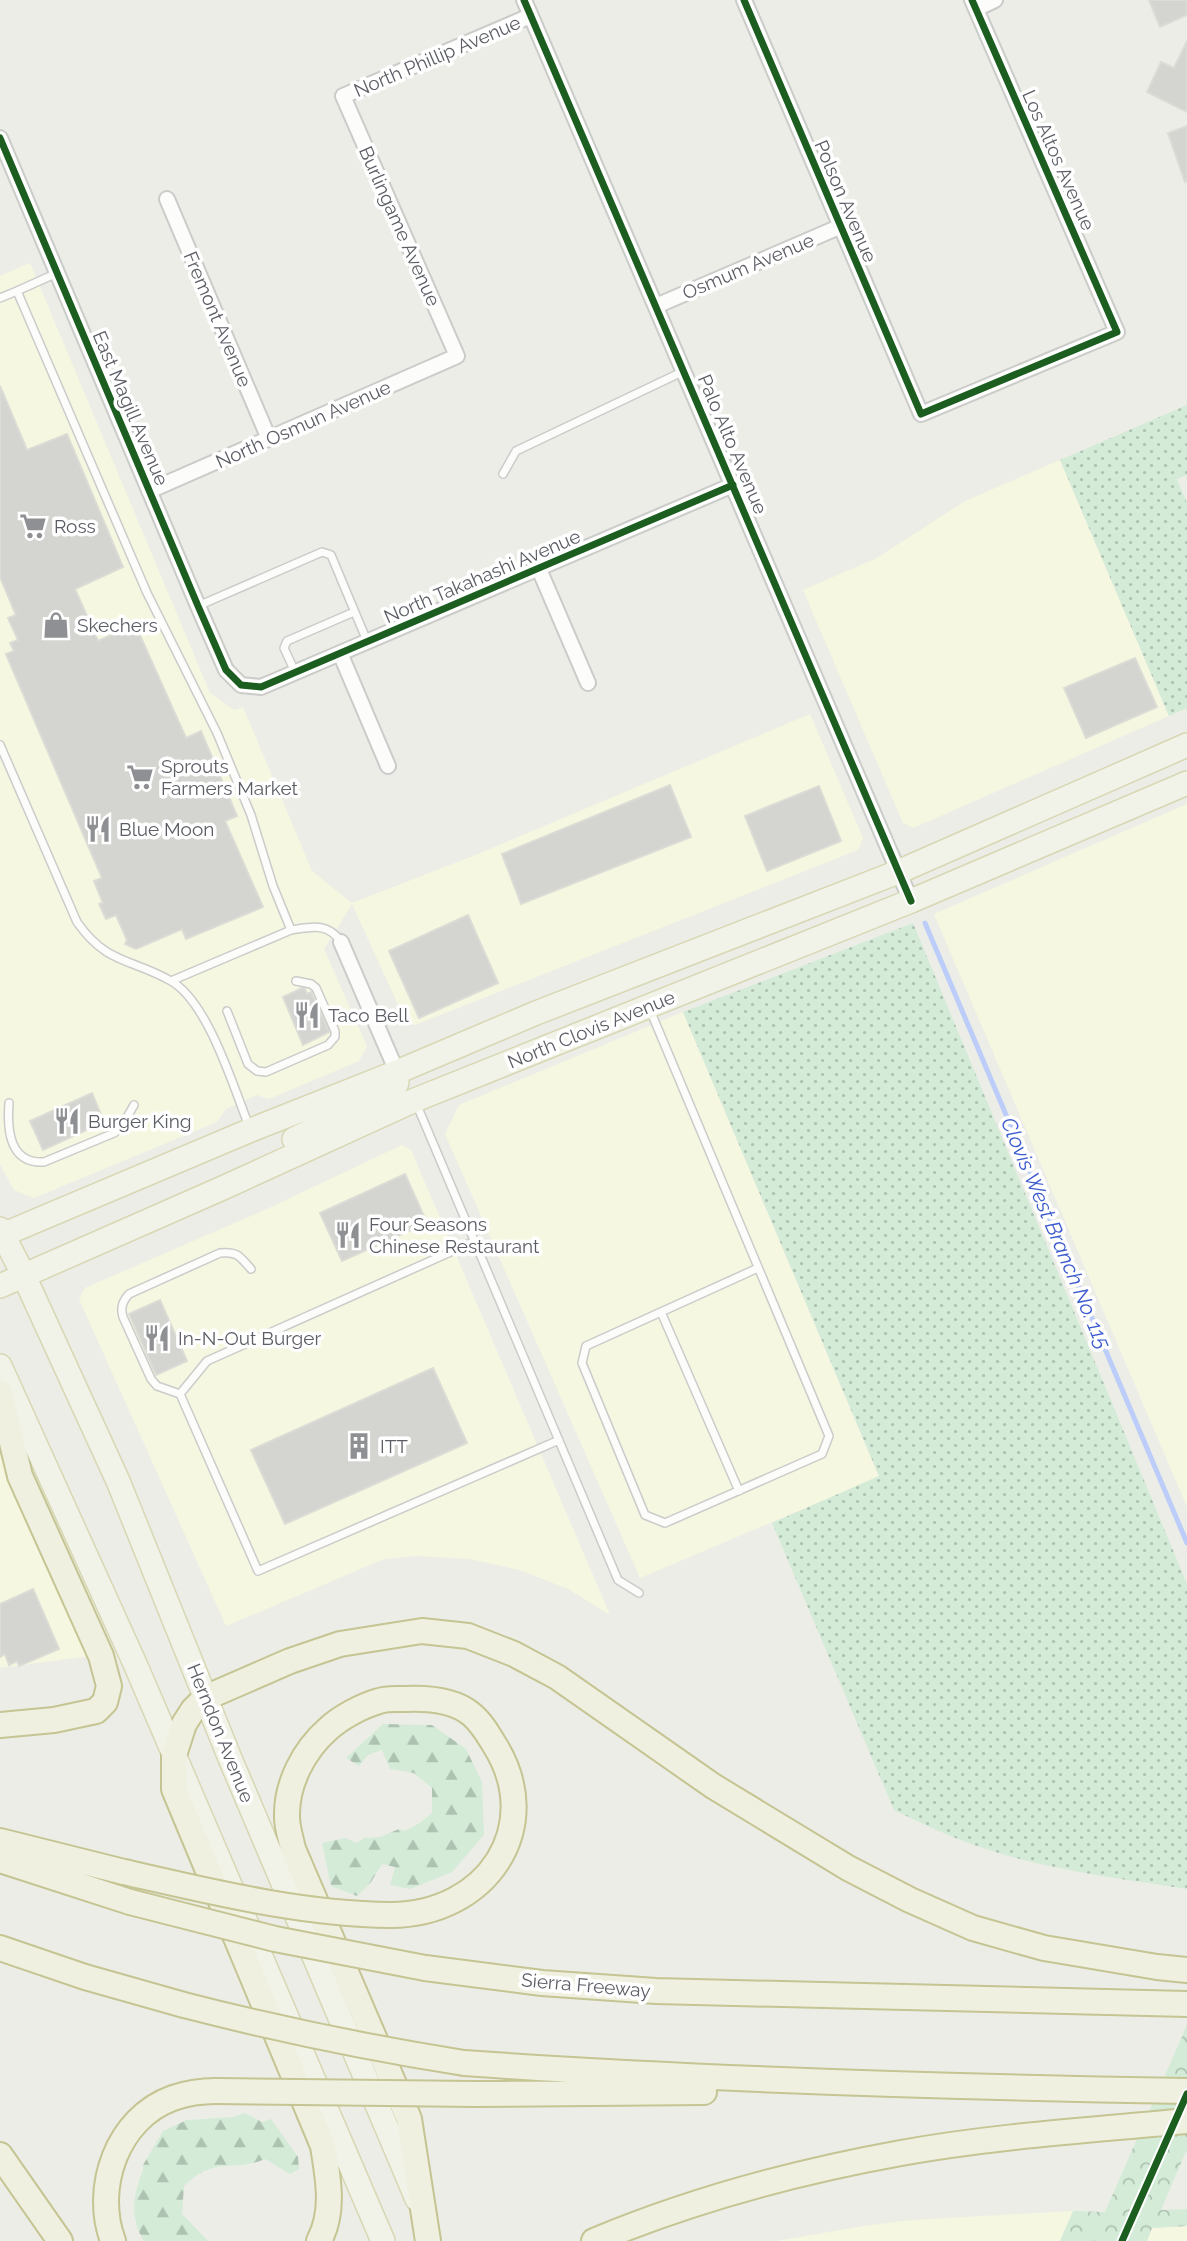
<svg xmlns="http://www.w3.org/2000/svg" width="1187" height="2241" font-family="Raleway,sans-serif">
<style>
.commercial{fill:#f6f7e0}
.grass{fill:url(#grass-dots)}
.forest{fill:url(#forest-firs)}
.park{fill:url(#park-crowns)}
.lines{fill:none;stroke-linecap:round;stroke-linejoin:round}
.stream{stroke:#bbcdf8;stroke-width:5}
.building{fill:#d4d4d0;stroke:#dcdcd6;stroke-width:2}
.service-casing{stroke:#cbcbca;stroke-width:10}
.minor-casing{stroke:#cbcbca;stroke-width:18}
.primary-casing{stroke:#d7d7b3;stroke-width:26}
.motorway-casing{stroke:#c5c493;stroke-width:28}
.service{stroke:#fcfcfb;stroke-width:7}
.minor{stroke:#fcfcfb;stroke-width:14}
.primary{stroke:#f2f3e8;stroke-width:23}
.motorway{stroke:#f0f0e1;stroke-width:24}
.motorway-bridge-casing{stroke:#c5c493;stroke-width:28;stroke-linecap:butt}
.motorway-bridge{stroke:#f0f0e1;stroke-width:24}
.cycleway-casing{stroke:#fff;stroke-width:11}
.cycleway{stroke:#1b5e20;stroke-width:7}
.labels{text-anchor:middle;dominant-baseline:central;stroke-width:7;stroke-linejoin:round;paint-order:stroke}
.street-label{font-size:19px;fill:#5c5e66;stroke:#fff}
.poi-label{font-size:19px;fill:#5c5e66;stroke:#fff;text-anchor:start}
.water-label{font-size:21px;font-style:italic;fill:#3c5bce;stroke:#fff}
</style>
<defs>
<pattern id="grass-dots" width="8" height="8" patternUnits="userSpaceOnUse" patternTransform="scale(1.75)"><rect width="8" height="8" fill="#d3ebd7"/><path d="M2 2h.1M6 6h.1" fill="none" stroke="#aec2b2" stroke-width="1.8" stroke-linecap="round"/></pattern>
<pattern id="forest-firs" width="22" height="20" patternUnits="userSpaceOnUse" patternTransform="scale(1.75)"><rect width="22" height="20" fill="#d3ebd7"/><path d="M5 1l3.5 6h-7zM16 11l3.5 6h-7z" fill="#aec2b2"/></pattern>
<pattern id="park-crowns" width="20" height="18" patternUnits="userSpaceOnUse" patternTransform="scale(1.75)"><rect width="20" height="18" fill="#d3ebd7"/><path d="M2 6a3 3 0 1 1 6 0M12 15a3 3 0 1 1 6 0" fill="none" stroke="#aec2b2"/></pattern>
</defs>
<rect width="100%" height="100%" fill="#edede7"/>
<path class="commercial" d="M30,263L210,693L234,710L243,707L312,871L352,903L478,854L810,714L863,838L858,850L415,1025L406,1022L352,904L324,949L367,1046L359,1061L269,1099L257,1095L226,1109L217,1122L34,1198L14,1190L0,1164V276Z
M1060,460L1169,716L913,828L903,823L803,590L877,558L965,501Z
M1187,804V1507L934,914Z
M683,1012L879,1477L640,1578L445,1134L459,1105Z
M402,1145L411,1150L610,1615L568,1589L520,1570L469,1559L417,1556L384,1559L226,1626L79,1299L85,1288L269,1208Z
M0,1453L88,1645L90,1656L0,1668Z
M1073,2211L1060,2241H777L864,2226L912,2220Z
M1187,2226V2241H1147L1152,2228Z"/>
<path class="grass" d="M1187,405V475L1177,479L1187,503V708L1169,716L1060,460Z
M913,923L1187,1584V1889C1119,1878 1048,1870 983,1848C952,1838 923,1824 894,1810L772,1523L879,1476L683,1012Z"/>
<path class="forest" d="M383,1724L432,1725L466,1749L482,1782L484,1835L452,1872L410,1889L390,1885L395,1867L382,1864L371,1882L357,1896L331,1886L322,1843L345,1838L357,1843L364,1838L380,1837L399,1829L405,1831L420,1823L432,1813V1788L414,1773L390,1769L382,1750L368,1755L359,1766L346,1758Z
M245,2113L262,2122L271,2119L298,2157L299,2169L290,2174L265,2159C232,2173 215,2155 184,2186L182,2214L208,2241H144C132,2222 132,2202 139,2181C141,2174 144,2172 143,2165L163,2131L187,2120L234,2117Z"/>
<path class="park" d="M1187,2025V2149L1161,2210L1187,2209V2226L1152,2228L1147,2241H1060L1073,2211L1105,2212Z"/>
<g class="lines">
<path class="stream" d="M925,923L1187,1543"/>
</g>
<path class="building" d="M1149,0H1187V15L1160,27Z
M1187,41V112L1147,92L1161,62L1174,68Z
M1187,126V181L1185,182L1168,133Z
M0,386L27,450L67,434L123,567L75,589L98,641L135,624L186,738L201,731L237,816L225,821L263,907L186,939L182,929L136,949L125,944L127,940L116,915L106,919L99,904L103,903L94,881L102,878L6,654L14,651L10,643L18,640L8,618L16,615L0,577Z
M1135,658L1157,707L1086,738L1064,688Z
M670,785L691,837L521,904L502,854Z
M819,786L841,841L767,871L745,816Z
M468,915L498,983L419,1018L389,951Z
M302,988L305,989L307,994L311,992L329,1032L303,1045L283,997Z
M92,1093L104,1122L43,1150L30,1121Z
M405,1174L427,1223L342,1261L320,1213Z
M160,1300L187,1361L156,1375L129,1314Z
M433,1368L467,1443L285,1524L251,1450Z
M33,1589L59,1649L19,1666L17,1661L9,1665L5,1654L0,1657V1604Z"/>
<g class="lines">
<defs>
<path id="service" d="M17,291L57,273
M0,298L17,291L147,593L217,733L251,815L273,886L291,930C311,927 328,922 341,942
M503,474L516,451L684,371
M198,606L322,552L331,555L367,641
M295,672L284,648L287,641L354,612
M0,745L77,922C107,965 131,958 171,981C208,1002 233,1086 249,1126
M171,981L291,930
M650,1010L829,1436L822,1454L665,1523L645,1515L582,1363L586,1346L758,1268
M227,1011L248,1064L257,1071L266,1072L328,1045L335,1037V1031L316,988L311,984L296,981
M9,1103C7,1129 9,1164 44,1162L114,1133L122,1126L134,1105
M416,1103L618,1580L639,1593
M475,1241L207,1361L180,1394L258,1571L559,1440
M661,1312L739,1491
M180,1394L157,1386L151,1379L123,1317C120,1307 123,1301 129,1294L220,1253C238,1251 240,1257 251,1269"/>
<path id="minor" d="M524,0L911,901
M744,0L921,414L1117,332L972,0
M976,9L995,0
M0,138L198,606L226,670L241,685L261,687L733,485
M167,199L269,439
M656,306L839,227
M149,491L457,356L343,96L530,16
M539,569L588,683
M340,653L388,766
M341,942L397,1072"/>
<path id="primary" d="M294,1139L387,1094C397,1087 398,1084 397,1072
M0,1229L24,1276L118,1481L229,1756L417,2199
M0,1236L251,1130L397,1072L536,1013L898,872L1187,745
M0,1286L225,1187L415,1100L911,901L1187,783
M0,1366L136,1666L383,2241"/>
<path id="motorway" d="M0,1393L20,1476L101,1656L109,1686L105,1702L96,1711L54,1720L0,1725
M0,1841L124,1872
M0,1860L130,1902
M391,1915C486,1915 547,1827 494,1744C488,1734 481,1722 471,1714C454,1700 427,1698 405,1699C397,1699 387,1698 379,1701C362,1706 341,1717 328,1729C304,1750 286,1784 287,1817C287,1828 291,1839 293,1849L409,2119L428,2241
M0,1948L85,1977L184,2005
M425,1968L542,1983L656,1991L1187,2004
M464,2063C705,2080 946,2087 1187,2091
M474,2094L704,2092
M0,2155L60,2241
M113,2241C93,2188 117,2118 173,2098C187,2093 202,2091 216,2091
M319,2241C335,2211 328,2178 323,2146L174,1789V1755L184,1724L193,1710L205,1698L290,1661L340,1644L422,1631L468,1636L514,1654L557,1677L713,1786L848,1868L910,1900L973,1928L1044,1948L1157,1967L1187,1970
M594,2241C692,2200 796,2172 901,2153C995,2136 1092,2130 1187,2121"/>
</defs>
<use href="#service" class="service-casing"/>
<use href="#minor" class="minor-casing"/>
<use href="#primary" class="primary-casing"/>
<use href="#motorway" class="motorway-casing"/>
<use href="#service" class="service"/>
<use href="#minor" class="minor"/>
<use href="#primary" class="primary"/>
<use href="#motorway" class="motorway"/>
<defs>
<path id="motorway-bridge" d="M124,1872C212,1892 301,1914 391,1915
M130,1902L275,1939L425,1968
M184,2005C277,2029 369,2048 464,2063
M216,2091L474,2094"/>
</defs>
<use href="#motorway-bridge" class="motorway-bridge-casing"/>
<use href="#motorway-bridge" class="motorway-bridge"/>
<defs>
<path id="cycleway" d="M524,0L911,901
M744,0L921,414L1117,332L972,0
M0,138L198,606L226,670L241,685L261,687L733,485
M1122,2241L1187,2094"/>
</defs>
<use href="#cycleway" class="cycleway-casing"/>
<use href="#cycleway" class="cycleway"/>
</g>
<defs>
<symbol id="supermarket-bare" viewBox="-9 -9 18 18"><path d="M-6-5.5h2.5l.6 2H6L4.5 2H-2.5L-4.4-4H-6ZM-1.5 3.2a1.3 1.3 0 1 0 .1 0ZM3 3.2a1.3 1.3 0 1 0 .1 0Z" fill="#8f9093" stroke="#fff" stroke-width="2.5" paint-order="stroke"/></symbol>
<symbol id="shop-bare" viewBox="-9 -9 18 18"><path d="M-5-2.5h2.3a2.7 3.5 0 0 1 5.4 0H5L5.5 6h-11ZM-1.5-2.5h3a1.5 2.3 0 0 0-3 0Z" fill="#8f9093" stroke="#fff" stroke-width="2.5" paint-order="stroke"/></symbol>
<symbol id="restaurant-bare" viewBox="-9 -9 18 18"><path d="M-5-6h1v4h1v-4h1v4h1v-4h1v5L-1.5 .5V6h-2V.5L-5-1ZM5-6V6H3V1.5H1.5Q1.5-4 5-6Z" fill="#8f9093" stroke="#fff" stroke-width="2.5" paint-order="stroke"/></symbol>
<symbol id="building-bare" viewBox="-9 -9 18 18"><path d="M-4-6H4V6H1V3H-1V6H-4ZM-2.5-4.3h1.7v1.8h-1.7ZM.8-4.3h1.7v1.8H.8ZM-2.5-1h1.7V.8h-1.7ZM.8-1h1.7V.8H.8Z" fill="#8f9093" stroke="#fff" stroke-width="2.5" paint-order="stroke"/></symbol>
</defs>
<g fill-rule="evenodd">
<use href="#supermarket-bare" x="14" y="507" width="38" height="38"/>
<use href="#shop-bare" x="37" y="606" width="38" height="38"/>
<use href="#supermarket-bare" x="121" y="758" width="38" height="38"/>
<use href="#restaurant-bare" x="79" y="810" width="38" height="38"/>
<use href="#restaurant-bare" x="288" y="996" width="38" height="38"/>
<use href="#restaurant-bare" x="48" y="1102" width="38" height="38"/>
<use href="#restaurant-bare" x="329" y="1216" width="38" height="38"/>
<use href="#restaurant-bare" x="138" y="1319" width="38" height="38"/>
<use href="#building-bare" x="340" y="1427" width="38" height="38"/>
</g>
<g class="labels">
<g class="street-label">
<text transform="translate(437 56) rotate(-23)">North Phillip Avenue</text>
<text transform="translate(1059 160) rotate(66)">Los Altos Avenue</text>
<text transform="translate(846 201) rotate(67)">Polson Avenue</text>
<text transform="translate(400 226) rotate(66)">Burlingame Avenue</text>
<text transform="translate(748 266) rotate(-23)">Osmum Avenue</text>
<text transform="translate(218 319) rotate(67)">Fremont Avenue</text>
<text transform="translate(131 408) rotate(67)">East Magill Avenue</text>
<text transform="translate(303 424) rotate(-24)">North Osmun Avenue</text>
<text transform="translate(733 444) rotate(67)">Palo Alto Avenue</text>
<text transform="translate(482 576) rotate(-23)">North Takahashi Avenue</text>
<text transform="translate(591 1029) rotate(-22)">North Clovis Avenue</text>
<text transform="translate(221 1733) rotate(68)">Herndon Avenue</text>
<text transform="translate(586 1985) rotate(5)">Sierra Freeway</text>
</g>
<g class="poi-label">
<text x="54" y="526">Ross</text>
<text x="77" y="625">Skechers</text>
<text x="161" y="766">Sprouts<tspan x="161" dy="22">Farmers Market</tspan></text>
<text x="119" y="829">Blue Moon</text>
<text x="328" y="1015">Taco Bell</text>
<text x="88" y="1121">Burger King</text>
<text x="369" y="1224">Four Seasons<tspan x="369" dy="22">Chinese Restaurant</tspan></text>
<text x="178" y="1338">In-N-Out Burger</text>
<text x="380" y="1446">ITT</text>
</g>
<g class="water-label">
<text transform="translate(1056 1233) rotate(67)">Clovis West Branch No. 115</text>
</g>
</g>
</svg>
